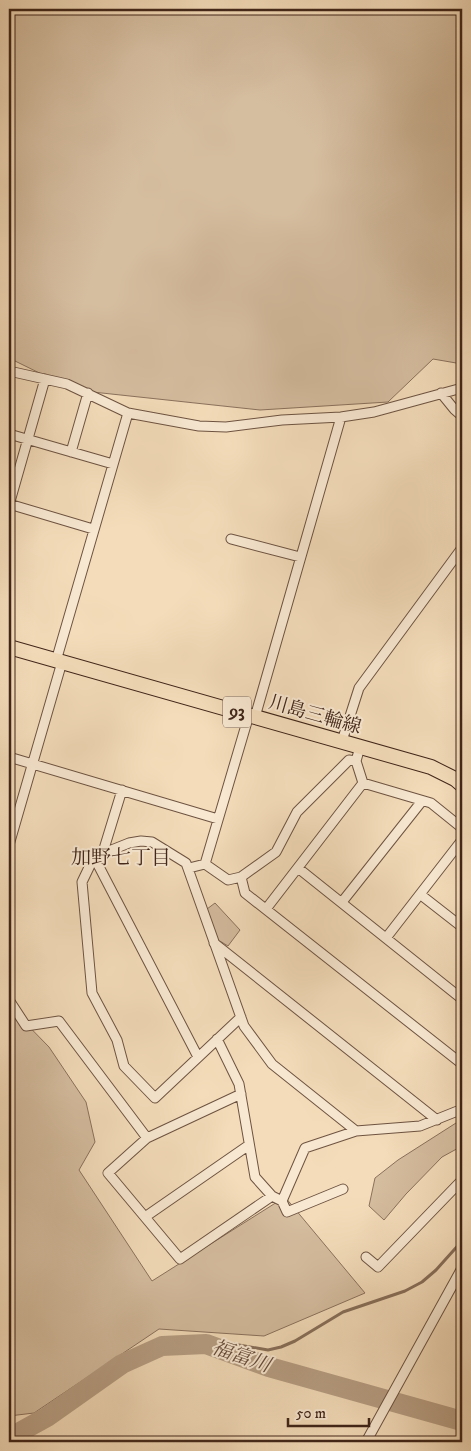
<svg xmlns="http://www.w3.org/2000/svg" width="471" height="1451" font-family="'IM FELL DW Pica','Noto Serif JP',serif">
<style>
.green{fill:#d5bd9f;stroke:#8a715c}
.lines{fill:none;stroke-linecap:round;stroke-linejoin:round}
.stream{stroke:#876e59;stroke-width:3}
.river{stroke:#b79e83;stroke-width:20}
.street-casing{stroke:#6d5341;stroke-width:11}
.primary-casing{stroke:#402519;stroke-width:16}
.street{stroke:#f8e8d2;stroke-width:9}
.primary{stroke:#f4dcba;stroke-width:14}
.labels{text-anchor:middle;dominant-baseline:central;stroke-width:4;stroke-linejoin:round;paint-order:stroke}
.shield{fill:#f8e8d2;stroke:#776050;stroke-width:1}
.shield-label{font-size:18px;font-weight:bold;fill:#402519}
.street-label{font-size:19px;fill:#402519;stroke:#f8e8d2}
.neighbourhood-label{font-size:20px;fill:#402519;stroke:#f8e8d2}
.water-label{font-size:20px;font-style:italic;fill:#644939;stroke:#f8e8d2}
</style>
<rect width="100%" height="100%" fill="#f4dcba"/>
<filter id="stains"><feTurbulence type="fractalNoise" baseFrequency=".004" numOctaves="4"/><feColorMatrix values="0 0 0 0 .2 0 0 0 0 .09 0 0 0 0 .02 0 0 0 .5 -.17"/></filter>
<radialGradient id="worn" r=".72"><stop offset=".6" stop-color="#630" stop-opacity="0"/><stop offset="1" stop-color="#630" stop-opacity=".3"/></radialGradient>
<path class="green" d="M9,9H462V364L433,359L388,402L260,410L74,390L13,360H9Z
M215,903L240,930L228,946L215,938L207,909Z
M9,1006L49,1047L86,1102L95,1142L79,1170L152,1281L285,1197L365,1293L264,1336L159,1329L34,1413L9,1416Z
M456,1123L462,1129V1146L442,1157L406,1194L384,1220L369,1206L375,1178L398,1160Z"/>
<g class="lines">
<path class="stream" d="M206,1344L222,1342L268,1350L281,1347L295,1341L343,1312L405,1291L422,1282L436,1270L462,1241"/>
<path class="river" d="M9,1438L47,1417L122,1364L162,1346L206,1344L269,1367L462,1421"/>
<defs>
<path id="street" d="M9,371L67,384L128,413L199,426L226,427L282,420L341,417L374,412L462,388
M441,393L454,409L462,416
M9,434L113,464
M71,452L88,393
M9,504L93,529
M9,505L45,379
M231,539L300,557
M56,661L128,413
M255,717L341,417
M342,741L359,688L462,548
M9,757L218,819
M363,783L431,803L462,828
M9,845L62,662
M103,852L122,790
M94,857L198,1057
M205,864L249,715
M189,868L205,864L228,880L241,877L276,852L297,812L349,760L356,761
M298,868L462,999
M241,877L245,893L462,1064
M421,895L462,927
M342,902L422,801
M266,909L363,783L356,761L360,747
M386,938L462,840
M214,943L437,1120
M9,1000L26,1026L59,1021L147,1138
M241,1017L155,1098L124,1066L117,1040L92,993L82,882L94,857L129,843L141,841L152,842L186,863L244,1026L272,1064L356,1131
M217,1039L239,1084L255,1177L272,1196L282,1201L287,1212L343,1189
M241,1094L147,1138L108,1173L180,1259L272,1196
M282,1201L305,1148L356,1131L420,1126L460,1110L462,1107
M145,1217L249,1145
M366,1257L378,1267L462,1180
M366,1442L462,1268"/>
<path id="primary" d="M9,647L431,767L455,779L462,785"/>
</defs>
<use href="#street" class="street-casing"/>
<use href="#primary" class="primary-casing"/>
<use href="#street" class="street"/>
<use href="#primary" class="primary"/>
</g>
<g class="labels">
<rect class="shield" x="223" y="696.5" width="28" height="31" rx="4"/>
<g class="shield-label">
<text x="237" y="712">93</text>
</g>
<g class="street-label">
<text transform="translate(315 715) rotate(16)">川島三輪線</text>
</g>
<g class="neighbourhood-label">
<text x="121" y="858">加野七丁目</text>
</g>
<g class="water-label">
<text transform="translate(241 1357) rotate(19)">福富川</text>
</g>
</g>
<rect width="471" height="1451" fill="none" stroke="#f4dcba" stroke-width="30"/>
<rect x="10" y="10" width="451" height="1431" fill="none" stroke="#402519" stroke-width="2.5"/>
<rect x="15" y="15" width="441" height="1421" fill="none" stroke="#402519"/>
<path d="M288 1418v8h81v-8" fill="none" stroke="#402519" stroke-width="2.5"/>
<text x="296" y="1418" font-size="15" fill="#402519" stroke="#f8e8d2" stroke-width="4" paint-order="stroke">50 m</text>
<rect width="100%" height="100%" filter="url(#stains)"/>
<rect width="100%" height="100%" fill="url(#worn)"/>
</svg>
